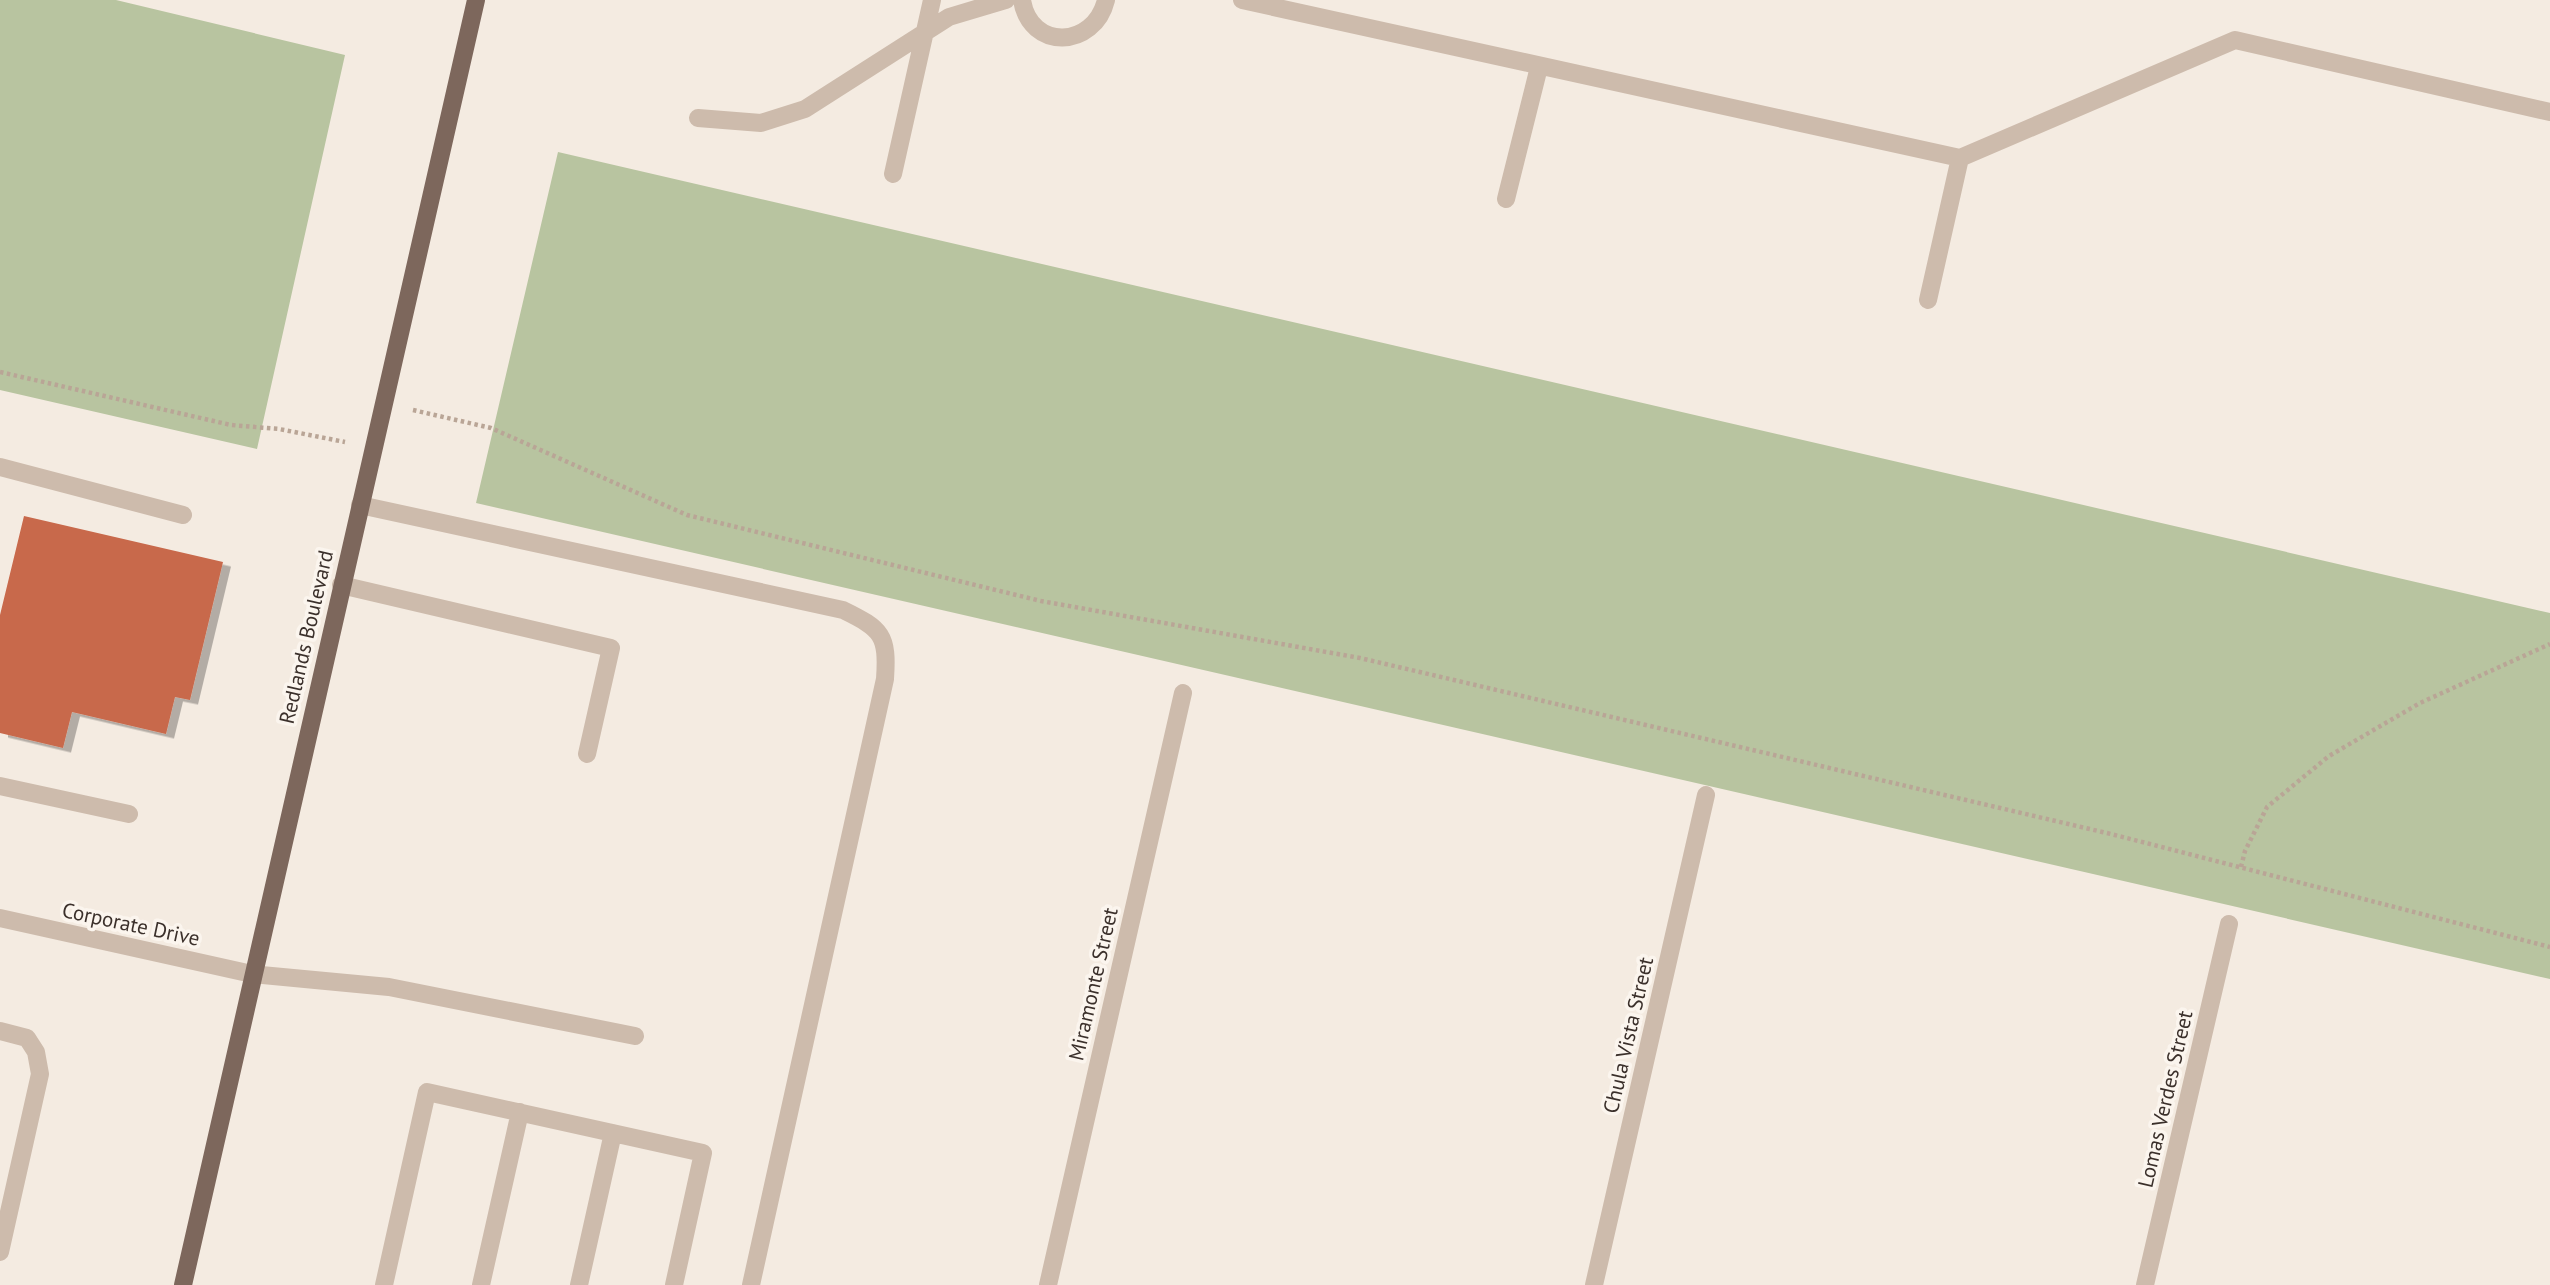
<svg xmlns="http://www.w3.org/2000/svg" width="2550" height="1285" font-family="'PT Sans',sans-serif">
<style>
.green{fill:#b8c4a0}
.building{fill:#c8694b;filter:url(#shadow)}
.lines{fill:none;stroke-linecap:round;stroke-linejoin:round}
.path{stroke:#b9a596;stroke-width:4.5;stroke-dasharray:3.5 3.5;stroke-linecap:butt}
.minor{stroke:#cdbbac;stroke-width:18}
.major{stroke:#7d675c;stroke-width:18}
.labels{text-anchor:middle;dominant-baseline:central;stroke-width:7;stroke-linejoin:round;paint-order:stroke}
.street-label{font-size:21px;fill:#3b302b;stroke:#fbf5ee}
</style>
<defs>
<filter id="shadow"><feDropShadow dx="8" dy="4.5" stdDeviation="0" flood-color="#0004"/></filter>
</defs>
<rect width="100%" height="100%" fill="#f4ebe1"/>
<path class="green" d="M0,0H116L345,55L257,449L0,390Z
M558,152L2550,613V979L476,503Z"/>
<path class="building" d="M24,516L223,562L190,700L175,697L166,734L72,712L63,748L0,733V615Z"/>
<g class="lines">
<path class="path" d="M0,372L231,425L279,429L345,442
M413,410L491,428L687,515L1041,601L1360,658L2111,834L2550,947
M2241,867L2245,851L2267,807L2329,756L2420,703L2550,644"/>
<path class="minor" d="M1022,0C1030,51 1094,49 1106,0
M1242,0L1960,158L2235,40L2550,112
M698,118L761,123L805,109L949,17L1006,0
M893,174L932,0
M1506,199L1539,67
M1928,300L1960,158
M0,467L183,515
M360,505L843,610C882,629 888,635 885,679L751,1285
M341,585L611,648L587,754
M0,786L129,814
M0,918L252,974L389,987L635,1036
M0,1031L27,1038L36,1052L40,1074L0,1252
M384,1285L427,1092L703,1153L674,1285
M481,1285L520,1112
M579,1285L613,1133
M1048,1285L1183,693
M1594,1285L1706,795
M2145,1285L2229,924"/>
<path class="major" d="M183,1285L476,0"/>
</g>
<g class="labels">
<g class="street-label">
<text transform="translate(306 637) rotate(-77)">Redlands Boulevard</text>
<text transform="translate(131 924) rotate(12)">Corporate Drive</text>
<text transform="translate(1093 984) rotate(-77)">Miramonte Street</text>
<text transform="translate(1628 1035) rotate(-77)">Chula Vista Street</text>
<text transform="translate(2165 1099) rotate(-77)">Lomas Verdes Street</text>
</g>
</g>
</svg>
